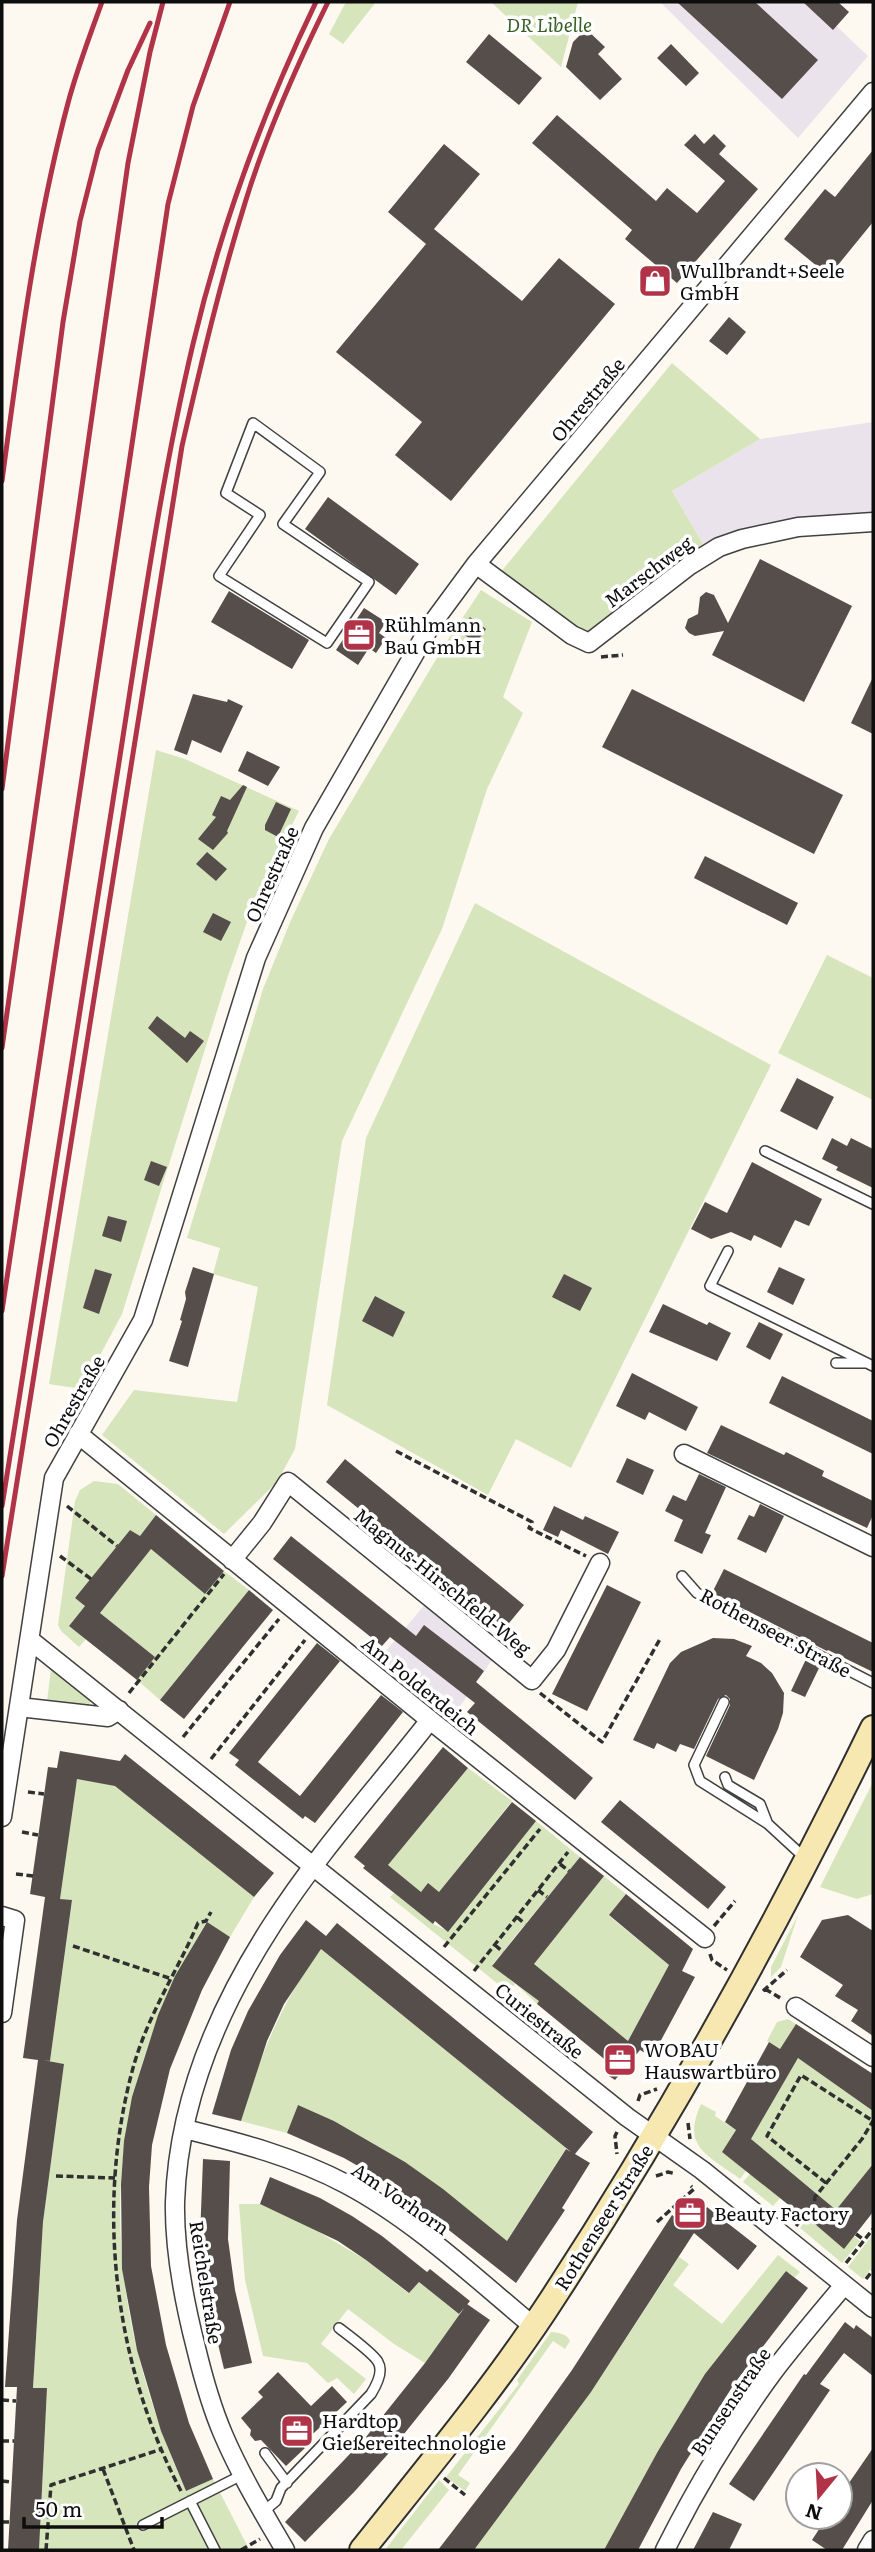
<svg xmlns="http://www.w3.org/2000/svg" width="875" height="2552" font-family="Literata,serif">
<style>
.industrial{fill:#eae3eb}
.green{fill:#d6e5bc}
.building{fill:#554e4b}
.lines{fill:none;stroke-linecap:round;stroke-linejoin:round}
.lane-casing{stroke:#414141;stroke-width:12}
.street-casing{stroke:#414141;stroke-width:21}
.secondary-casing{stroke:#303030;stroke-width:28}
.path{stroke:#303030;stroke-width:3.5;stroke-dasharray:7 3.5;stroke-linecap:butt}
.lane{stroke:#fff;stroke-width:9}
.street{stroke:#fff;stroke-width:18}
.secondary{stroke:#f7e8b1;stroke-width:24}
.rail{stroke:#b03347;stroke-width:5}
.labels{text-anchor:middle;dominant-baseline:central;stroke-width:7;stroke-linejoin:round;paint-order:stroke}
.park-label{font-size:19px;font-style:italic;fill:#375f24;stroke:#fff}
.poi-label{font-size:19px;fill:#0e0e0e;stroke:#fff;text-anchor:start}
.street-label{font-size:19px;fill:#0e0e0e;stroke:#fff}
</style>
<rect width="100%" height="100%" fill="#fdf9f0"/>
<path class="industrial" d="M660,2H811L868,56L798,138Z
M873,422V513L765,526L703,544L672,491L760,439Z
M427,1602L494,1657L459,1708L438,1691L426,1696L380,1658Z"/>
<path class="green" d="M346,2H376L343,44L329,34Z
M491,2H578L561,67Z
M672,363L760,439L672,491L703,544L588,635L500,573Z
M481,590L532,622L503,697L523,713L487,789L442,929L342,1141L295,1449L277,1482L224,1534L102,1435L134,1390L237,1402L258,1287L213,1274L220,1248L187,1238L263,989L291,920L329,839L444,646Z
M156,750L185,759L299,811L256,896L227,979L122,1314L82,1389L49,1384Z
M475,903L771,1065L571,1468L516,1439L488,1495L327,1405L366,1138Z
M827,955L873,978V1100L778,1053Z
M94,1481L118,1484L156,1515L140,1536L130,1530L75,1598L85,1606L69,1626L86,1639L79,1647L61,1631L58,1625L75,1501L80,1490Z
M151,1549L205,1594L224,1571L249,1590L160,1700L136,1679L155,1657L100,1613Z
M51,1669L90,1701V1707L47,1701Z
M468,1768L512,1801L439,1892L428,1884L421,1892L388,1865Z
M77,1779L108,1780L254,1897L230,1937L206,1923C92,2111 98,2293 186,2491L213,2479L249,2549L246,2550H39L47,2389L33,2388L43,2222L64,2064L50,2061L72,1901L60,1899Z
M873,1782V1894L857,1899L820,1887Z
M536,1821L580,1857L492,1965L515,1984L508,1992L390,1897L394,1893L433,1924L448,1931Z
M604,1876L626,1894L609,1916L669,1965L628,2041L555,1982L537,2004L517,1985Z
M798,1915L781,1967L771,1977V1967Z
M321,1949L566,2148L507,2241L405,2162L334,2121L298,2105L287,2133L241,2121C259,2058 281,2002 321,1949Z
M788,2019L796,2024L780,2049L767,2041L777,2022Z
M798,2058L873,2111V2164L821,2229L854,2236L860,2241L842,2263L800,2228L807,2219L800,2214L816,2193L751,2139Z
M701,2104L716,2112L715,2116L736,2130L722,2152L746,2171L740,2179C708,2155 681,2148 701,2104Z
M750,2174L780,2198L773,2206L743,2182Z
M239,2204H260L305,2224L366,2260L408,2293L419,2282L460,2315L425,2363L394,2344L348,2309L321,2344L366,2379L354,2394L337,2378L328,2383L307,2363L263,2356L245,2280Z
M873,2234V2266L863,2279L848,2267Z
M778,2255L800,2272L795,2277L786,2271L706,2374L658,2451L605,2550H474L591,2392L679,2257L689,2264L673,2285L722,2324Z
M551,2332C559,2333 566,2333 570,2341L565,2349L553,2341L458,2475L470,2483L465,2491L446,2477L519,2384L517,2380Z
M439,2480L449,2490L401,2550H385Z"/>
<path class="building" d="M677,2H755L818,60L782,99Z
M803,2H838L849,12L833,30Z
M586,29L605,47L598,54L622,79L600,100L566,67L573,42Z
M489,34L542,78L519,105L466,62Z
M671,44L699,73L686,86L657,58Z
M557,115L656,201L667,188L697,213L725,181L684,145L695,134L704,144L714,134L726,146L719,154L758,189L677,283L625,239L632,230L532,143Z
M444,144L480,174L434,229L522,301L559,258L615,304L451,501L395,455L422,422L336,352L426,244L388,212Z
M873,150V222L829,276L784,239L825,189L835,197Z
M729,317L746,332L727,355L709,341Z
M328,497L419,564L396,595L305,529Z
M760,559L852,606L804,702L712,655L724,631L695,636L689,633L685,628L688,619L698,614L700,597L706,592L714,595L728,623Z
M229,591L309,640L292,669L211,622Z
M364,608L386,622L379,633L386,638L376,653L369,648L358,665L336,650Z
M470,617L486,629L476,643L459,631Z
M873,677V734L851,723Z
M632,689L843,795L814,854L602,747Z
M193,694L227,702L228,699L243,706L221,753L192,740L187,755L174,750Z
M247,751L280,767L268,786L238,771Z
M243,785L247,787L227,831L228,833L213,850L198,839L216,817L212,815L221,796L230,800Z
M276,802L291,809L278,837L265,830V825Z
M207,852L227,869L216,881L196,864Z
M705,856L798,903L787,925L694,878Z
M213,913L231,922L221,941L203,932Z
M157,1016L185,1038L190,1031L204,1041L187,1063L148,1028Z
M797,1078L834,1097L817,1130L780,1111Z
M832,1138L847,1146L851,1138L873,1149V1188L836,1170L838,1167L822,1159Z
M151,1161L167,1167L159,1186L144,1180Z
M752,1162L822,1199L809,1226L795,1220L781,1248L754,1235L751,1241L731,1232L711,1239L691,1229L705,1202L727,1213Z
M108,1216L127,1221L121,1242L102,1236Z
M193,1267L214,1274L188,1367L169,1361L182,1321L180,1320L186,1299L185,1292Z
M779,1267L805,1279L793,1305L767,1292Z
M95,1269L112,1274L99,1314L83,1308Z
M564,1274L592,1288L580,1311L552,1297Z
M375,1296L405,1312L393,1337L362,1321Z
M663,1304L707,1325L709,1322L731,1333L717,1361L649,1332Z
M759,1322L783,1334L770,1360L746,1347Z
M632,1373L698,1407L686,1431L649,1412L645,1420L616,1406Z
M782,1376L873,1421V1454L769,1403Z
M721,1425L784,1455L786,1452L824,1471L822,1476L873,1501V1515L867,1528L707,1453Z
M627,1458L654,1470L643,1495L616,1482Z
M345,1459L524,1605L505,1628L326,1482Z
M699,1474L726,1487L705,1533L711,1535L702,1554L674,1541L683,1520L665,1511L673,1495L686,1501Z
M760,1504L784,1516L766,1553L737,1539L749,1515L754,1517Z
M554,1506L583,1520L585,1516L619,1532L608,1554L561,1530L558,1537L543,1530Z
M156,1515L224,1571L205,1594L151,1549L100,1613L155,1657L137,1680L69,1626L85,1606L75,1598L130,1530L140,1536Z
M291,1536L416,1636L424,1625L484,1671L476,1682L593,1778L575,1800L467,1712L475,1703L390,1637L382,1646L273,1559Z
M724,1569L873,1643V1672L828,1650L827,1651L712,1593Z
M607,1585L641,1602L587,1711L552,1694Z
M249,1590L273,1610L184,1719L160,1700Z
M713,1638L734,1639L752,1646L746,1656L761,1663L772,1673L784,1693L783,1713L778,1729L754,1780L706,1756L730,1705V1699L726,1695L718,1699L694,1749L680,1744L676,1752L657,1743L654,1749L633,1740L670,1663L681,1652Z
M317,1643L340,1661L258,1762L300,1796L381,1695L403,1712L315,1823L305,1816L303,1819L235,1765L239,1760L229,1753Z
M807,1657L821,1664L805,1697L791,1691Z
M443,1747L468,1768L388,1865L421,1892L428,1883L439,1892L512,1802L536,1821L448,1932L435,1921L433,1924L363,1868L365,1866L354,1857Z
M60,1751L120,1761L125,1754L274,1873L254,1897L115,1786L77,1779L60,1899L72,1900L50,2061L43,2060L64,2064L43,2222L33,2388H47L39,2550H8L17,2387H5L17,2220L38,2060L23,2058L45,1897L30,1894L48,1767L57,1768Z
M620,1800L726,1887L708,1909L601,1822Z
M580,1857L604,1876L534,1964L628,2041L669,1965L609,1915L626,1894L693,1949L682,1971L695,1977L652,2057L640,2050L615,2080L609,2076L614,2067L537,2004L539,2001L492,1966Z
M848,1915L873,1931V2036L851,2021L858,2010L835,1996L843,1985L800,1957L822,1920Z
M306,1920L326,1936L337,1923L593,2132L575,2154L590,2163L562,2208L565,2210L516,2283L412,2201L379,2178L344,2158L287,2133L298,2105L334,2121L405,2162L443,2189L507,2241L566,2149L571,2152L321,1949L284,2004L267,2041L241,2121L212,2114L231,2050L248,2011L280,1955Z
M207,1922L230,1937L202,1990L170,2069L152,2145L149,2187L151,2266L166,2345L189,2423L213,2479L186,2491L161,2431L137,2350L122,2269L121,2184L124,2141L132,2097L158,2015L175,1976Z
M796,2024L873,2074V2111L798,2058L751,2139L836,2210L873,2164V2212L844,2249L801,2212L800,2214L722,2152L736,2130L725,2122L769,2042L780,2049Z
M203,2159L230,2161L228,2239L235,2290L252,2363L224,2369L206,2294L200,2237Z
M270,2177L320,2198L352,2216L382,2236L427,2272L430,2269L470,2301L459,2314L419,2282L409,2293L366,2260L338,2241L260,2204Z
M690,2200L704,2211L707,2207L757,2246L738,2270L694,2233L591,2392L474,2550H438L515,2450L572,2370L672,2215L675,2217Z
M786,2271L808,2288L734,2384L681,2469L638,2550H604L658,2451L705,2374Z
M467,2304L490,2320L448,2379L388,2454L355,2491L305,2542L285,2522L366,2437L425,2363Z
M845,2322L854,2329L856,2325L873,2338V2376L844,2353L820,2384L830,2390L754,2501L729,2484L804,2374L806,2375Z
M278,2372L311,2406L332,2386L347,2402L301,2445L305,2448L286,2466L261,2440L255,2441L250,2435L251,2430L241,2418L263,2397L258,2392Z
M873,2448V2500L842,2550H827L812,2540L827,2517H840V2496Z
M713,2512L742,2524L729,2550H693Z"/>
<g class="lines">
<defs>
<path id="lane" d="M253,423L320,472L283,524L369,582L327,643L219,576L260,515L226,493Z
M765,1151L873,1204
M728,1251L710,1286L873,1366
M836,1363H865
M682,1576L697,1593L873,1683
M724,1702L694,1765L700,1781L768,1824L806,1859
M725,1777L728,1785L760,1804L767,1822
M265,2453L287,2483
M190,2501L215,2550
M263,2512L276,2501L281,2488L371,2394C376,2386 384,2372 378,2362C374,2354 347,2334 339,2328
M143,2525L242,2475"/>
<path id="street" d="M476,564L572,635L589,643L690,565L719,547L742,539L798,527L873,522
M78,1434L430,1720L705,1938
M684,1454L873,1547
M232,1560L262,1523L288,1482L532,1680L556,1650L600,1563
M30,1640L627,2117L702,2170L873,2308
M19,1707L108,1717L119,1710
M2,1817L54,1478L143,1320L256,958L314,828L431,625L476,564L873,92
M2,1916L15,1920L2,2013
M796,2007L873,2057
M185,2129C241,2143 295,2157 346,2184C414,2220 474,2277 533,2326
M285,2550C263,2512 240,2474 223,2434C211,2406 203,2377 196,2348C184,2301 174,2250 175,2202C178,2103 219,2007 272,1925C318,1853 377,1788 430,1720
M665,2550C696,2488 732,2428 773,2372C796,2342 820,2314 844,2285
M867,2550L873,2540"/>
<path id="secondary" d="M362,2550C424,2472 490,2393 545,2310C668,2123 775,1929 873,1728"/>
</defs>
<use href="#lane" class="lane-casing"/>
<use href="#street" class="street-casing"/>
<use href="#secondary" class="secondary-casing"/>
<path class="path" d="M601,657L623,655
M396,1451L532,1522L529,1528L586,1556
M67,1506L117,1546
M60,1556L91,1579
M129,1693L224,1574
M540,1693L602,1742L660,1639
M183,1737L279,1619
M211,1759L305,1640
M28,1792L44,1794
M22,1832L38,1835
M560,1864L569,1871
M16,1874L33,1876
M538,1890L547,1897
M517,1917L525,1924
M714,1926L735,1901
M495,1945L503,1952
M73,1946L169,1978
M444,1947L540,1829
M710,1954L712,1960L727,1970
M474,1971L568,1852
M765,1989L782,1999
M763,1991L787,1970
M638,2101L640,2095L657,2089
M688,2123L690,2139
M617,2132L615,2136L617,2154
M56,2176L115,2178
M656,2176L668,2172L676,2174
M826,2183L767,2136L801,2075L873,2121
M657,2222L694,2189L691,2186
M796,2226L814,2204L815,2197L862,2139L873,2121
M856,2234L864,2240
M846,2263L873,2229
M866,2279L873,2270
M2,2400L16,2401
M2,2441H14
M103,2469L134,2550
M444,2478L465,2495
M2,2481L12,2482
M181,2491C114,2364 95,2207 133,2068C148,2014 177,1972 198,1923L206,1921L211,1912
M2,2522H10
M46,2550L51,2485L162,2449
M241,2550L260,2539"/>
<use href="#lane" class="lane"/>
<use href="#street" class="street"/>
<use href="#secondary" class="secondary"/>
<path class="rail" d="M2,481C19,354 35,227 68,103C77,69 90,35 102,2
M2,789L63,322L80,221L98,150L128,70L150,23
M2,1048L128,163L150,52L163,2
M2,1311L168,204L193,106L230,2
M2,1506C40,1269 77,1032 114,794C138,644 158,492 193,344C221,226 263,112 316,2
M2,1576L182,446C201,364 220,283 245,203C266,134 296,67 328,2"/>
</g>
<defs>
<symbol id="shop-square" viewBox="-11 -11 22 22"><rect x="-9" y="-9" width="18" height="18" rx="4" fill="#b03347" stroke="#fff"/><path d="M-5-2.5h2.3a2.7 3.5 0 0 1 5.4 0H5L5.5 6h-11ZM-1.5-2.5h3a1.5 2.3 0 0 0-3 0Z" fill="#fff"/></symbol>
<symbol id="office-square" viewBox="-11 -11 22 22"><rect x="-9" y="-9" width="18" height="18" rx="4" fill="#b03347" stroke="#fff"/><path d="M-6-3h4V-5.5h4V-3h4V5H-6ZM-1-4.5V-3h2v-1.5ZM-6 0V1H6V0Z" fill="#fff"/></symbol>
</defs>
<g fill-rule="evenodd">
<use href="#shop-square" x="636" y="262" width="38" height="38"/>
<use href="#office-square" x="340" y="616" width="38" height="38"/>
<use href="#office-square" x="601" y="2041" width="38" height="38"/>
<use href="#office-square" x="671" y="2194" width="38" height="38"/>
<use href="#office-square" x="278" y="2412" width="38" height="38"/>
</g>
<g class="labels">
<g class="park-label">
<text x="549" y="24">DR Libelle</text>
</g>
<g class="poi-label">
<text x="680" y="270">Wullbrandt+Seele<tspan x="680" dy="22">GmbH</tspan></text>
<text x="384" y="624">Rühlmann<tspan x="384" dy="22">Bau GmbH</tspan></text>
<text x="644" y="2049">WOBAU<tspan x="644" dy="22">Hauswartbüro</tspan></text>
<text x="714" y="2213">Beauty Factory</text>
<text x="322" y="2420">Hardtop<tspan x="322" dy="22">Gießereitechnologie</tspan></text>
</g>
<g class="street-label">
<text transform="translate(587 399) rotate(-50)">Ohrestraße</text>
<text transform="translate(648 571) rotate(-37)">Marschweg</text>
<text transform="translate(271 874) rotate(-66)">Ohrestraße</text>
<text transform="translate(73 1401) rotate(-60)">Ohrestraße</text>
<text transform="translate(443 1581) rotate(39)">Magnus-Hirschfeld-Weg</text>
<text transform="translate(776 1632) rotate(28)">Rothenseer Straße</text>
<text transform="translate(421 1685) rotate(39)">Am Polderdeich</text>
<text transform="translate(540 2020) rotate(39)">Curiestraße</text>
<text transform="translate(401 2198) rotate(34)">Am Vorhorn</text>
<text transform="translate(603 2217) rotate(-58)">Rothenseer Straße</text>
<text transform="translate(207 2282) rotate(81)">Reichelstraße</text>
<text transform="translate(730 2401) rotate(-56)">Bunsenstraße</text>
</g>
</g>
<rect width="875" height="2552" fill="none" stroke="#0e0e0e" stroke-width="7"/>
<g transform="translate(819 2496) rotate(198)"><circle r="33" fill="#ffffff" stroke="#9f9f9f" stroke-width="2"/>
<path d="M0-5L12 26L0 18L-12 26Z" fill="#b03347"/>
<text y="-10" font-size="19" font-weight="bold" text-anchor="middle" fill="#0e0e0e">N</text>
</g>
<path d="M24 2517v10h138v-10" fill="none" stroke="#0e0e0e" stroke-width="3.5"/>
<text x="35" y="2517" font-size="21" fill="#0e0e0e" stroke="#ffffff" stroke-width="5" paint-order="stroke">50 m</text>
</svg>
